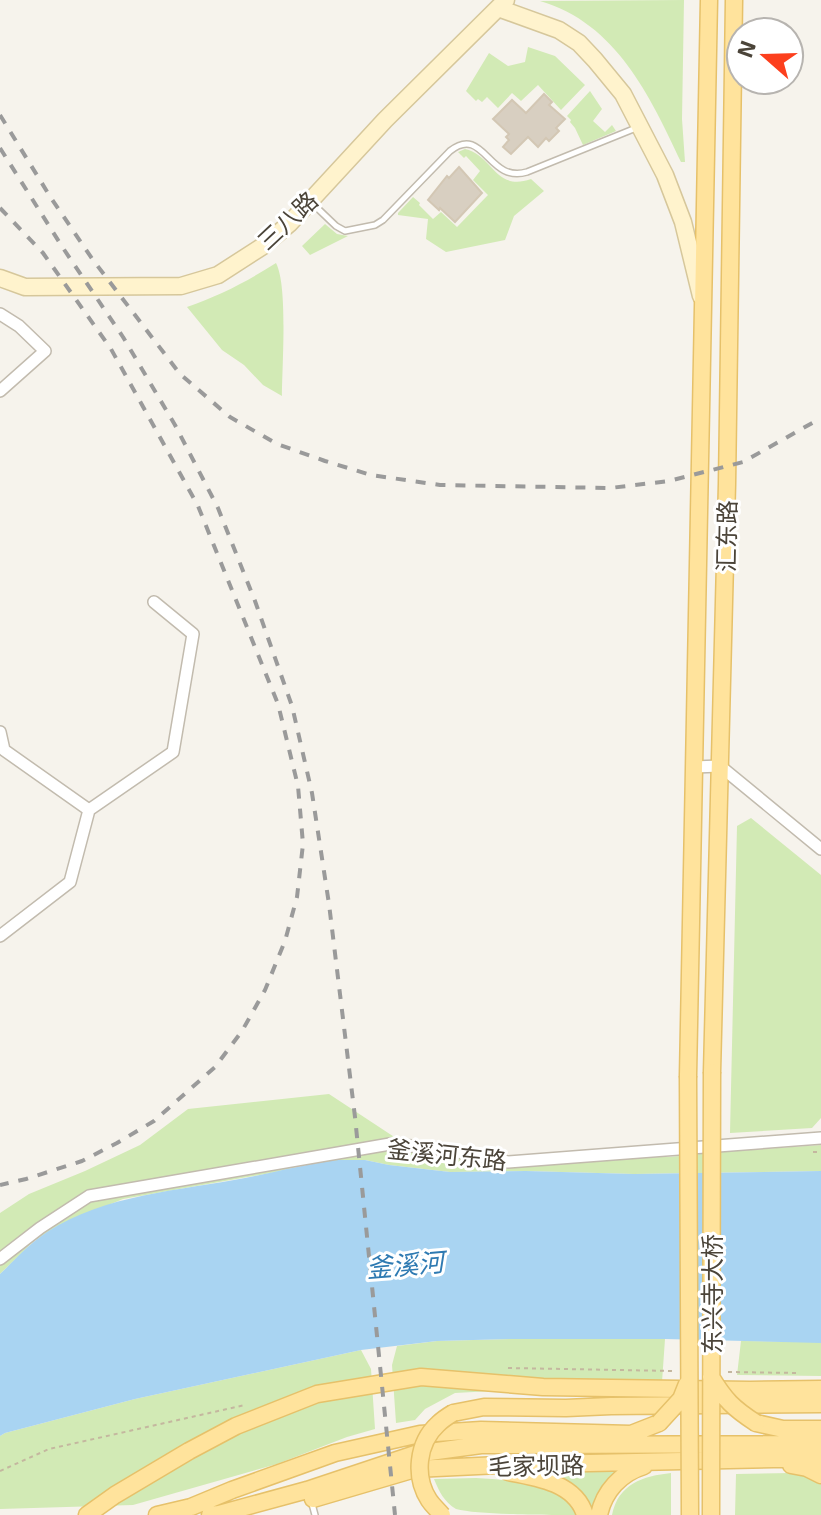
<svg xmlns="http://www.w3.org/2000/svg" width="821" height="1515" font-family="'Exo 2','Noto Sans SC',sans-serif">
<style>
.green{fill:#d2eab5}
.water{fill:#a9d4f2}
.building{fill:#d8cfc1;stroke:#d3c7b4;stroke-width:2}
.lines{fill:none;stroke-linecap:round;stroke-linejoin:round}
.service-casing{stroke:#c2bbae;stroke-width:8}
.minor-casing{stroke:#c2bbae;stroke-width:14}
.secondary-casing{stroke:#d6c79b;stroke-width:19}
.primary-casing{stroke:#e6c16a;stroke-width:19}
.path{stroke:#c4b79f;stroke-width:2;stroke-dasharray:4 4;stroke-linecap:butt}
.service{stroke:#fff;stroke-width:5}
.minor{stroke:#fff;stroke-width:11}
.secondary{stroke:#fff3cd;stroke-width:16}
.primary{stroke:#ffe39c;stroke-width:16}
.rail{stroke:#9a9a9a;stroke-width:4;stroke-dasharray:10 10;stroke-linecap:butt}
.primary-bridge-casing{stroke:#e6c16a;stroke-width:19;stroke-linecap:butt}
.primary-bridge{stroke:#ffe39c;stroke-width:16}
.labels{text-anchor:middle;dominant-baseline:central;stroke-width:6;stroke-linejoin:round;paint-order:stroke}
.street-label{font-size:24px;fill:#4b4439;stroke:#fff}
.water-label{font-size:26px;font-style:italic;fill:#2e7ab2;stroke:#fff}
</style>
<rect width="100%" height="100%" fill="#f6f3ec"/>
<path class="green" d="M684,0L682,119L685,162H681C650,96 616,23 540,1Z
M528,47L555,56L585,85L561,110L538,85L521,101L512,93L498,108L487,97L482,102L478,99L476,101L466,91L489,53L508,66L525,62Z
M590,91L602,109L593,121L605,132L612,125L616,131L583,145L575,128L570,122L571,120L567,116Z
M465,149C493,155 495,192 531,179L544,191L514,216L505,240L446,252L426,239L428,219L398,215V213L413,197L420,203L419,205L433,219L441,212L457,227L488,195L473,180L480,171L466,156L464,158L458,152Z
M325,224L337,234L348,236L310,255L302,246Z
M276,263C288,286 282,367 282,396L263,385L244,365L222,350L187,307C219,296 248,281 276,263Z
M751,818L821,875V1118L812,1128L730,1133L737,826Z
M329,1094L411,1148L434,1159L668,1157L734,1151L821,1145V1171L634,1174L526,1171L450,1172L389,1165L365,1160L313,1163L276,1172L123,1199L58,1226L34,1241L0,1274V1213L29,1194L85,1171L140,1145L188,1109Z
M511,1339H665L662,1382L455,1393L425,1409L415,1420L396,1423L392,1365L397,1346L437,1341Z
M741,1341L821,1342V1376L737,1375Z
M361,1350L371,1369L375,1429L347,1437L277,1464L133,1505L0,1509V1436L5,1433L135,1399Z
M621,1469C601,1481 598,1491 593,1513C581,1490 572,1484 549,1471Z
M671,1473V1515H612C618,1484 643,1476 671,1473Z
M791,1473L807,1476L821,1484V1515H735L736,1474Z
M476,1478C500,1480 534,1480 555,1491C565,1496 572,1506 578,1515C550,1515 478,1515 456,1509C444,1502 439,1491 434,1479Z"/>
<path class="water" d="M338,1160H365L389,1165L450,1172L526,1171L634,1174L821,1171V1343L665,1339H511L437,1341L361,1350L135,1399L5,1433L0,1436V1274C12,1263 23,1250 36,1240C92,1197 167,1192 234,1180C269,1174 303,1164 338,1160Z"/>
<path class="building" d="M544,94L552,102L549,105L565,119L556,128L559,131L549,141L546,138L538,147L528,137L511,154L503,147L509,140L506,137L509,134L493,119L512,100L526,113Z
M459,167L482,193L455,222L440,208L439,210L428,200L447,176L449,178Z"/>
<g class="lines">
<defs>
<path id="service" d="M314,205L336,226L345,231L375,225L383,220L450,151C484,124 488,184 527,172L636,128
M311,1500L315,1515"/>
<path id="minor" d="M0,314L19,326L45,351L0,391
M0,732L4,750L89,810
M694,767L720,766L821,849
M0,936L70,882L89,810L173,752L193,634L154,602
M0,1259L40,1228L89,1196L390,1144L444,1149L508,1162L821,1138"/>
<path id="secondary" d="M498,8L559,30L579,43L595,60L623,94L665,175L683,222L701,296
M0,278L25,287L181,286L218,275L263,246L289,224L385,120L506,0"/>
<path id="primary" d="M712,1072L727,484L734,0
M688,1076L709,0
M453,1413L484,1407L566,1408L611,1406L821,1404
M756,1423L783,1429H821
M791,1465L807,1468L821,1475
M508,1472C536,1477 576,1483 585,1515
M313,1499L415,1469L499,1465L821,1458
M87,1515L115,1495L189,1451L236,1426L317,1394L421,1377L543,1387L750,1390L821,1389
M157,1515L191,1507L232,1490L335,1453L420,1434L481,1430L631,1434L659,1423
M210,1515L219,1514L307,1490L415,1454L481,1445L821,1444
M599,1515C604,1491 621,1473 644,1466"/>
</defs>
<use href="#service" class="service-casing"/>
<use href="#minor" class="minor-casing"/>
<use href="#secondary" class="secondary-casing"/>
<use href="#primary" class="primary-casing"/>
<path class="path" d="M813,1152H821
M508,1368L674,1371
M728,1372L798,1373
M0,1471L49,1449L245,1405"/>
<use href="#service" class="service"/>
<use href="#minor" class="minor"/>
<use href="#secondary" class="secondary"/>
<use href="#primary" class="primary"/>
<path class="rail" d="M0,115L51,198L93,260L180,374L230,417L277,444L325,461L371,475L440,485L610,488L669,481L743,462L821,418
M0,148L63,248L123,337L175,425L218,508L255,601L292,706L312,793L329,904L355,1117L395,1515
M0,208L43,253L111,349L198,506L278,704L298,786L303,844L297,897L285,941L265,990L242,1031L215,1067L154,1121L117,1143L82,1161L26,1179L0,1185"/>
<defs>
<path id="primary-bridge" d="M688,1076L690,1515
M711,1377C725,1400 733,1408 756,1423
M659,1423L681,1399L687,1384
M442,1515C438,1510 433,1506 429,1500C414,1477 417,1443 438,1424C442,1420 448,1416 453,1413
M711,1515L712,1072"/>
</defs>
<use href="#primary-bridge" class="primary-bridge-casing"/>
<use href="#primary-bridge" class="primary-bridge"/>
</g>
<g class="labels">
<g class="street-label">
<text transform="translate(287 220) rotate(-43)">三八路</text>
<text transform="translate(726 536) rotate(-89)">汇东路</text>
<text transform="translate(447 1154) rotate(6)">釜溪河东路</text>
<text transform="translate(711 1294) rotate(-90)">东兴寺大桥</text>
<text transform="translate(536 1465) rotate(-1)">毛家坝路</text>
</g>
<g class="water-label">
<text transform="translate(405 1264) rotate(-5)">釜溪河</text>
</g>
</g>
<g transform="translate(765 56) rotate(290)"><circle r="38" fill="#ffffff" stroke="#b7b4b0" stroke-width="2"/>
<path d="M0-6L14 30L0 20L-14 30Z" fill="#fc3f1d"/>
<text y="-12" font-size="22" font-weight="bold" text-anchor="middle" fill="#4b4439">N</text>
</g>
</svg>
